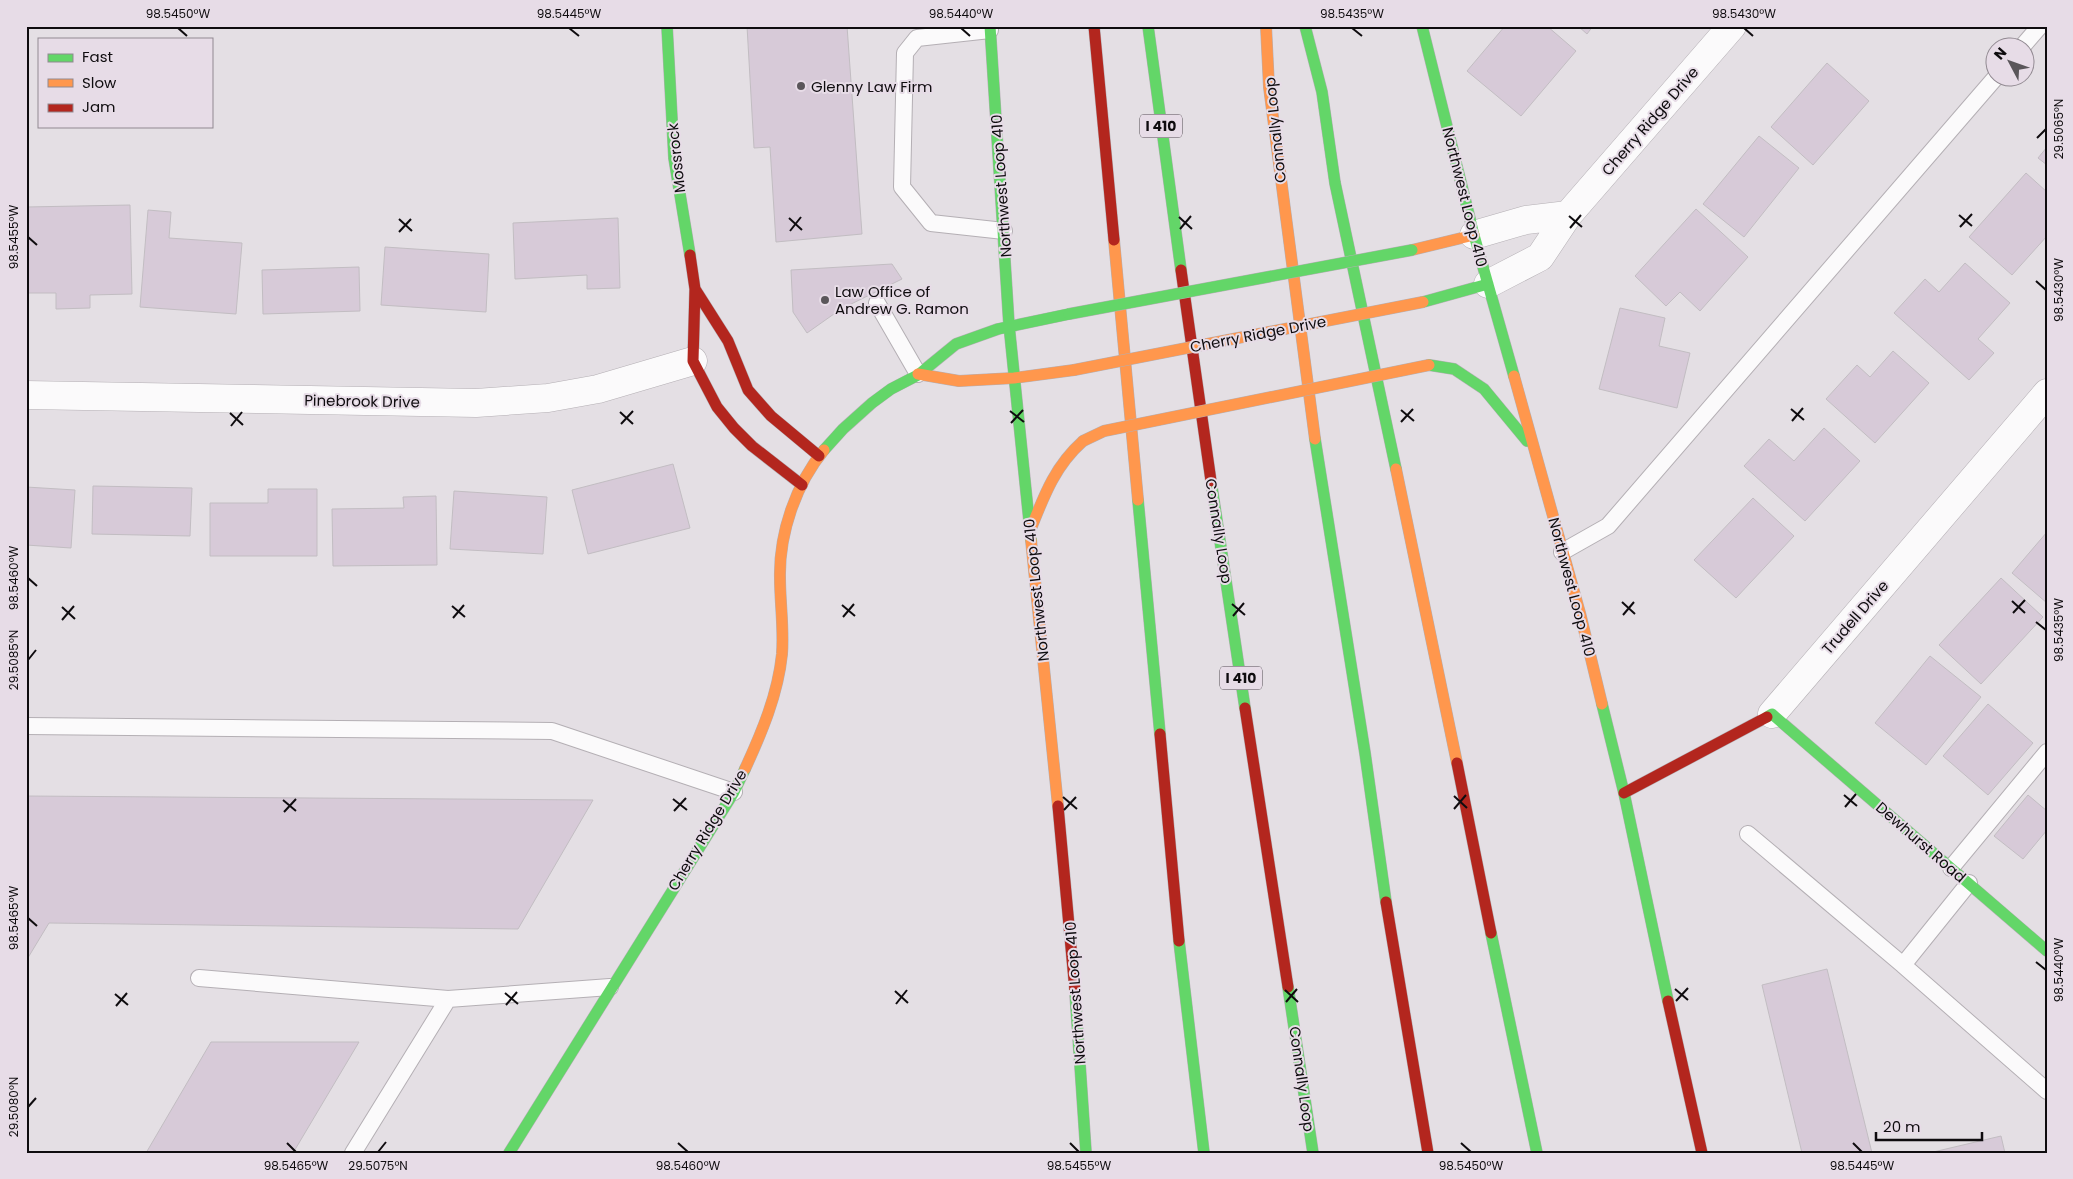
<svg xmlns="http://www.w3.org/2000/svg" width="2073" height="1179" font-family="Poppins,sans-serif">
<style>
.building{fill:#d7cad8;stroke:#c2bdc2}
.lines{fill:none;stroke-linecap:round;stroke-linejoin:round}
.lane-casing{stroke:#b4afb4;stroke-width:18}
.street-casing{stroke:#b4afb4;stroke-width:29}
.fast-casing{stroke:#b4afb4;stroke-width:12}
.slow-casing{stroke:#b4afb4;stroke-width:12}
.jam-casing{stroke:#b4afb4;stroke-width:12}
.lane{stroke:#fbfafb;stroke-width:16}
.street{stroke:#fbfafb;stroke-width:28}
.fast{stroke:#63d668;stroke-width:11}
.slow{stroke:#ff974d;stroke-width:11}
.jam{stroke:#b3261e;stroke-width:11}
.fast-bridge-casing{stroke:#b4afb4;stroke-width:12;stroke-linecap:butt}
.slow-bridge-casing{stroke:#b4afb4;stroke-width:12;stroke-linecap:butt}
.fast-bridge{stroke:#63d668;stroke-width:11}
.slow-bridge{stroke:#ff974d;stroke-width:11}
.ticks{fill:none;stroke:#0f0c0f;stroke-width:2}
.poi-dot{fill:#5a565a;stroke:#e7dce7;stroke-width:2}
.labels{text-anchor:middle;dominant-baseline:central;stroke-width:4;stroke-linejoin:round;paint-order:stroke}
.shield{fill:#e7dce7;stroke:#504a50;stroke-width:1}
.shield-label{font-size:14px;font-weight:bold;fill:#0f0c0f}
.poi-label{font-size:15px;fill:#0f0c0f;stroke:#e7dce7;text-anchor:start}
.street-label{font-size:15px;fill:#0f0c0f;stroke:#e7dce7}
.neatline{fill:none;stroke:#0f0c0f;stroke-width:2}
.ticks-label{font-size:12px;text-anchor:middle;fill:#0f0c0f}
</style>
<rect width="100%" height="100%" fill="#e4dfe4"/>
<path class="building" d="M747,26H847L862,234L776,242L770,147L754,148Z
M1505,26H1547L1576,51L1521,116L1467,71Z
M1578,26H1593L1587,34Z
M1827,63L1869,101L1813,165L1771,127Z
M1759,136L1799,168L1744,237L1703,204Z
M2047,147V165L2038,158Z
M2026,173L2047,192V236L2012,275L1969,237Z
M130,205L132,294L90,295V308L56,309V293H28L26,207Z
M1696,209L1748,257L1700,311L1680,292L1666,306L1635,276Z
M148,210L171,212L169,238L242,243L236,314L140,307Z
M618,218L620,288L587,289V275L515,279L513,223Z
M385,247L489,254L486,312L381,305Z
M1965,263L2010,303L1978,339L1994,353L1969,380L1894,313L1925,279L1939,292Z
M892,264L902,279L841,309L807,333L793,312L791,270Z
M359,267L360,311L263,314L262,270Z
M1620,308L1665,318L1659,346L1690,353L1677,408L1599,389Z
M1893,351L1929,383L1875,443L1826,399L1857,365L1870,377Z
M1824,428L1860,461L1805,521L1744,466L1769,439L1794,461Z
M673,464L690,528L588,554L572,490Z
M93,486L192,488L190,536L92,534Z
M26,487L75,490L71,548L26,545Z
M268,489H317V556H210V503H268Z
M454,491L547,497L543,554L450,549Z
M436,496L437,565L333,566L332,509L404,508L403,497Z
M1753,498L1794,536L1736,598L1694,560Z
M2047,532V603L2012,573Z
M2001,578L2043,617L1981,684L1939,645Z
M1930,656L1981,697L1926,765L1875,723Z
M1988,704L2033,743L1988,795L1943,756Z
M2028,795L2047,811V830L2023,859L1994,836Z
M26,796L593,800L518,929L49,923L26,961Z
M1827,969L1872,1153H1802L1762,985Z
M211,1042H359L293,1153H146Z
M2001,1136L2005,1153H1929Z"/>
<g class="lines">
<defs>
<path id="lane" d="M990,30L917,38L905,53L902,187L931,223L1004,231
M2021,48L2040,26
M877,303L918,374
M1562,552L1608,526L1996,77
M26,726L552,731L734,792
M1748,834L1903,965L1969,883
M1951,868L2047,752
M1903,965L2047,1091
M199,978L448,999
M353,1153L448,999L610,987"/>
<path id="street" d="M1474,235L1526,220L1568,215
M1488,284L1540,257L1568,215L1732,26
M26,395L476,403L548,398L598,389L693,361
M1772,714L2047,393"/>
<path id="fast" d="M667,26L674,158L690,255
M990,26L1009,325L1031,540
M1148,26L1181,270
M1305,26L1322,92L1335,183L1396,469
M1422,26L1474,235L1514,376
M1423,302L1488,284
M1429,365L1454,369L1484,389L1527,441
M1315,439L1365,753L1386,902
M824,450L843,429L872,403L891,389L918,375L956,344L998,329L1069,314
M1211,481L1245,708
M1138,500L1160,734
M1602,704L1624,793L1668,1001
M1767,717L1772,714L2047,951
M1491,933L1537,1153
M1179,941L1204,1153
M1288,987L1313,1153
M1075,991L1086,1153
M509,1153L734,792L745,769"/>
<path id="slow" d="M1266,26L1269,87L1315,439
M1114,240L1138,500
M1412,250L1474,235
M918,374L959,381L1014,378L1074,370
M1514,376L1580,613L1602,704
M1396,469L1457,763
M1032,526C1045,493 1056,465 1083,441
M1031,540L1058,806
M745,769C762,732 778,694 782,654C784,628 780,603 780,578C779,533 796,484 824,450"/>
<path id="jam" d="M1094,26L1114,240
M690,255L695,289L693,361L717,407L734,428L752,446L802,485
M1181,270L1211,481
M695,289L728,341L748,390L771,416L819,456
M1245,708L1288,987
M1160,734L1179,941
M1457,763L1491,933
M1624,793L1767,717
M1058,806L1075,991
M1386,902L1428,1153
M1668,1001L1702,1153"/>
</defs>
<use href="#lane" class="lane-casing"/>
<use href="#street" class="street-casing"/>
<use href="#fast" class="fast-casing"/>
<use href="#slow" class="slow-casing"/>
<use href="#jam" class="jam-casing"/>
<use href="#lane" class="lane"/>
<use href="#street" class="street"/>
<use href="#fast" class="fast"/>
<use href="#slow" class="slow"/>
<use href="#jam" class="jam"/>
<defs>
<path id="fast-bridge" d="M1069,314L1412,250"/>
<path id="slow-bridge" d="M1074,370L1423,302
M1083,441L1104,431L1429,365"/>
</defs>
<use href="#fast-bridge" class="fast-bridge-casing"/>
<use href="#slow-bridge" class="slow-bridge-casing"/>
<use href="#fast-bridge" class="fast-bridge"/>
<use href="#slow-bridge" class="slow-bridge"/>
</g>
<path class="ticks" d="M178,28L187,36M569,28L579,36M961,28L970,36M1352,28L1362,36M1744,28L1753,36M2037,138L2046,129M1959,215L1972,226M1569,216L1582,227M1179,217L1192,229M789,218L802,230M399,219L412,231M1960,227L1972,214M1570,228L1581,215M1180,229L1191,216M790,231L801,217M399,232L411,219M28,237L37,245M2036,281L2046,290M1791,409L1804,420M1401,410L1414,421M1010,411L1024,422M620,412L633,424M230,413L243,425M1792,421L1803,408M1401,422L1413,409M1011,423L1023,410M621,424L633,411M231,426L242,412M28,578L37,586M2012,601L2025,613M1622,602L1635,614M1232,604L1245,615M842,605L855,616M452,606L465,617M62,607L75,619M2013,613L2025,600M1623,615L1634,602M1233,616L1244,603M843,617L854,604M453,618L464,605M62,620L74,606M2036,622L2046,630M28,660L36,650M1844,795L1857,806M1454,796L1467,808M1063,797L1077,809M673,799L687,810M283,800L296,811M1845,807L1856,794M1454,809L1466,795M1064,810L1076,797M674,811L686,798M284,812L296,799M28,918L37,926M2036,962L2046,970M1675,989L1688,1000M1285,990L1298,1002M895,991L908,1003M505,993L518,1004M115,994L128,1005M1676,1001L1688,988M1286,1002L1297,989M896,1004L907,990M506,1005L517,992M116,1006L127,993M28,1107L36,1098M287,1143L296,1152M678,1143L688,1152M1070,1143L1079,1152M1461,1143L1471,1152M1853,1143L1862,1152M378,1152L386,1142"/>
<g class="poi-dot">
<circle cx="801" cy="86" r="5"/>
<circle cx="825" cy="300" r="5"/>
</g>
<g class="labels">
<g class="shield">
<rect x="1140" y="114.5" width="42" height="23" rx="4"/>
<rect x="1220" y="666.5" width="42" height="23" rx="4"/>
</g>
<g class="shield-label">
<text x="1161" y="126">I 410</text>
<text x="1241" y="678">I 410</text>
</g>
<g class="poi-label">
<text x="811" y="86">Glenny Law Firm</text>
<text x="835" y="291">Law Office of<tspan x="835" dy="17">Andrew G. Ramon</tspan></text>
</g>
<g class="street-label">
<text transform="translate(1650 121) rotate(-49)">Cherry Ridge Drive</text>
<text transform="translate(1275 130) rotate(-96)">Connally Loop</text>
<text transform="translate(676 158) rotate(-96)">Mossrock</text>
<text transform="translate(1001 186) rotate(-94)">Northwest Loop 410</text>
<text transform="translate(1465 197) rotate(76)">Northwest Loop 410</text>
<text transform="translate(1258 334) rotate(-11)">Cherry Ridge Drive</text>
<text transform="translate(362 401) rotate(1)">Pinebrook Drive</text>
<text transform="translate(1219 531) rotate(81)">Connally Loop</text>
<text transform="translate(1572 587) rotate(75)">Northwest Loop 410</text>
<text transform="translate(1036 590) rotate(-96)">Northwest Loop 410</text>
<text transform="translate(1855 617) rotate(-49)">Trudell Drive</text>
<text transform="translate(707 830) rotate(-59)">Cherry Ridge Drive</text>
<text transform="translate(1921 842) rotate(41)">Dewhurst Road</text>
<text transform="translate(1075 993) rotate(-94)">Northwest Loop 410</text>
<text transform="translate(1302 1079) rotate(82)">Connally Loop</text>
</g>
</g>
<rect width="2073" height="1179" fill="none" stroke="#e7dce7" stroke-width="55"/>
<rect x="38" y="38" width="175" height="90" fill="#e7dce7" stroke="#918991"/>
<rect x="48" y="54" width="25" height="8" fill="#63d668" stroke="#918991"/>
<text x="82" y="62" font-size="15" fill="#0f0c0f">Fast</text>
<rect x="48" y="79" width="25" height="8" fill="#ff974d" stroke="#918991"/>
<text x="82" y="88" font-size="15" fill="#0f0c0f">Slow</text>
<rect x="48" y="104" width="25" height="8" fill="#b3261e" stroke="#918991"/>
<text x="82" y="112" font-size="15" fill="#0f0c0f">Jam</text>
<g transform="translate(2010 62) rotate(311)"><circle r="24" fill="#e7dce7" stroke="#918991"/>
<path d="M0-4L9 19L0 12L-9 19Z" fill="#5a565a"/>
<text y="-8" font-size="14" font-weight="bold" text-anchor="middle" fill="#0f0c0f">N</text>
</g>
<path d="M1876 1132v8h106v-8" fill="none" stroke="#0f0c0f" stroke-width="2.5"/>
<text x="1883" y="1132" font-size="15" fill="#0f0c0f" stroke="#e7dce7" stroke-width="4" paint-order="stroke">20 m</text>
<rect x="28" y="28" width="2018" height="1124" class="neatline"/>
<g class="ticks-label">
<text x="178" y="18">98.5450°W</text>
<text x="569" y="18">98.5445°W</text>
<text x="961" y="18">98.5440°W</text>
<text x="1352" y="18">98.5435°W</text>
<text x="1744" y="18">98.5430°W</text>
<text transform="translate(2059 129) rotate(-90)" y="4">29.5065°N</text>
<text transform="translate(14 237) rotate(-90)" y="4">98.5455°W</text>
<text transform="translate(2059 290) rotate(-90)" y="4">98.5430°W</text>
<text transform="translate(14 578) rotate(-90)" y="4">98.5460°W</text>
<text transform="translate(2059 630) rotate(-90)" y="4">98.5435°W</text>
<text transform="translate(14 660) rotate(-90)" y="4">29.5085°N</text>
<text transform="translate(14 918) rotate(-90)" y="4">98.5465°W</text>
<text transform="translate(2059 970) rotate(-90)" y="4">98.5440°W</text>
<text transform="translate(14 1107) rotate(-90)" y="4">29.5080°N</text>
<text x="296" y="1170">98.5465°W</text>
<text x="378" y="1170">29.5075°N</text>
<text x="688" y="1170">98.5460°W</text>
<text x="1079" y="1170">98.5455°W</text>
<text x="1471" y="1170">98.5450°W</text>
<text x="1862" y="1170">98.5445°W</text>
</g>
</svg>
